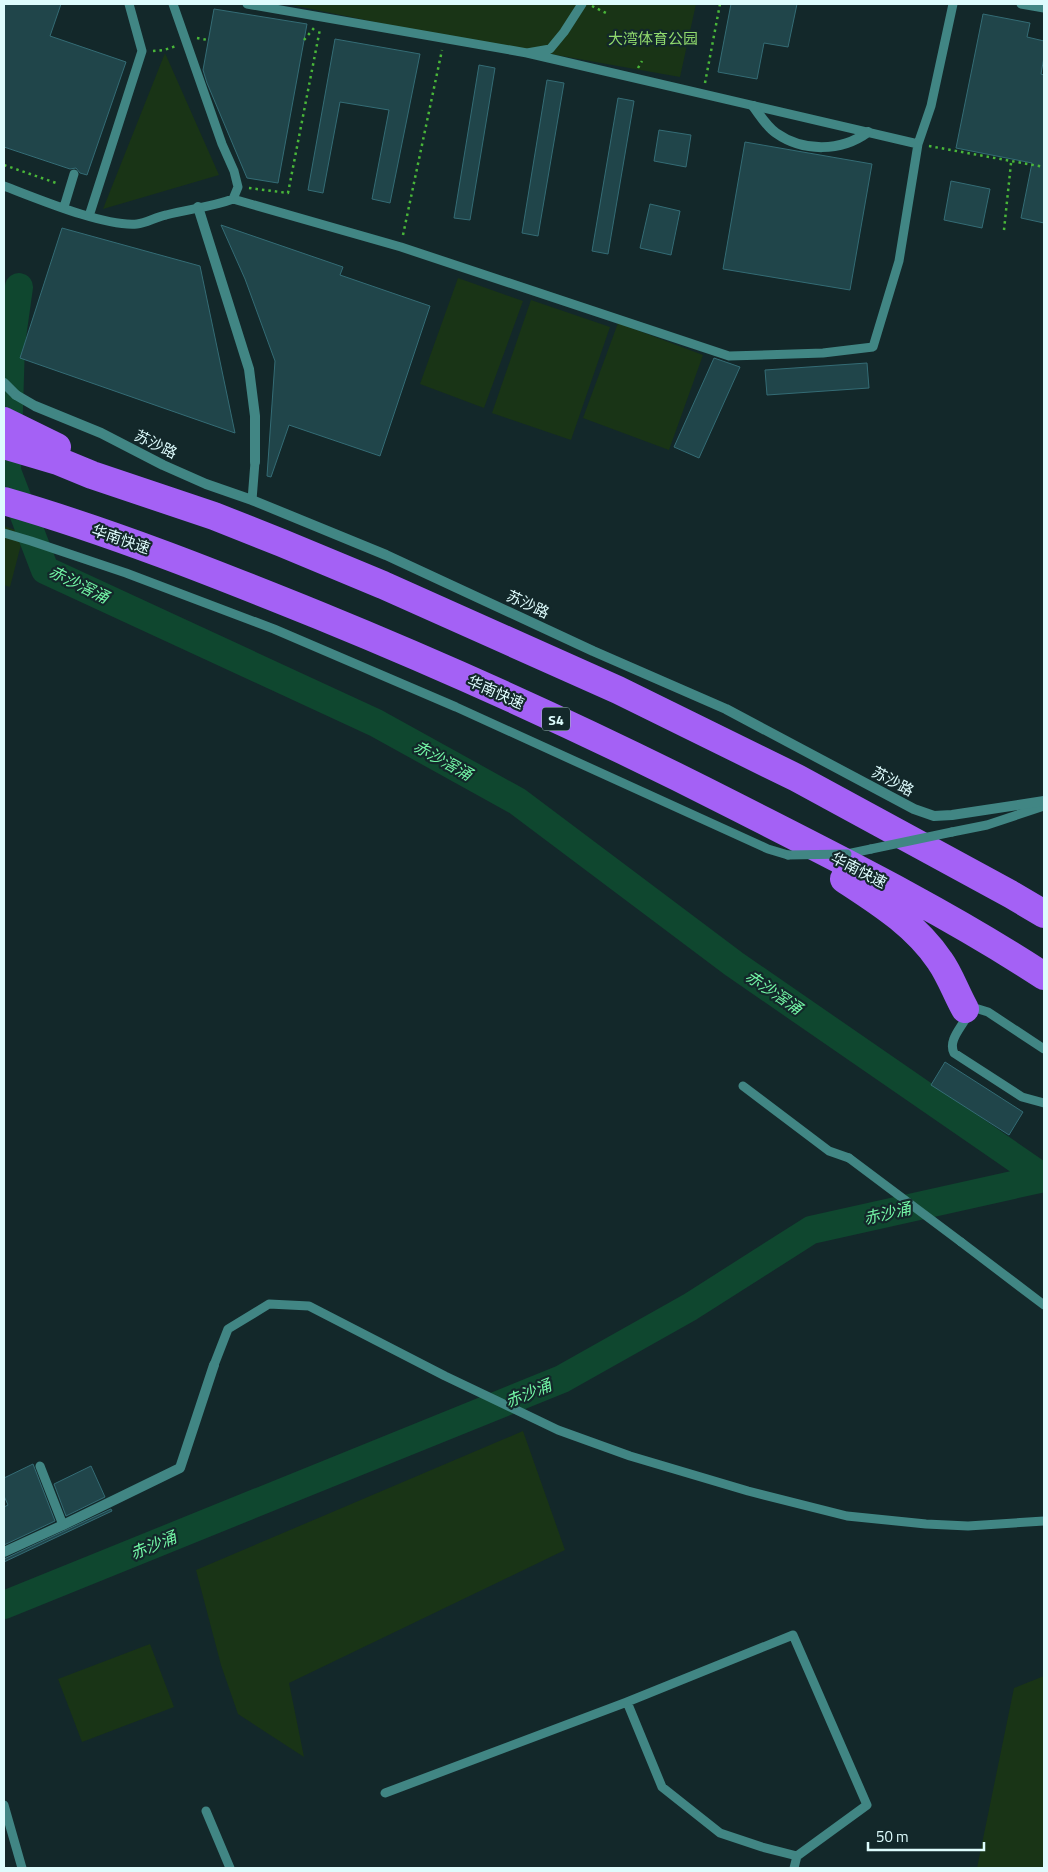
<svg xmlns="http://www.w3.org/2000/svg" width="1048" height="1872" font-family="'Titillium Web','Noto Sans SC',sans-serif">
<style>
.green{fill:#193416}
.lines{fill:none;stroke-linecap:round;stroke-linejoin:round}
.river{stroke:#0f472f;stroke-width:28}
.building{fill:#20454a;stroke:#346c75}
.path{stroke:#49b639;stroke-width:2.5;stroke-dasharray:2.5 4;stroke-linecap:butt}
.service{stroke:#418684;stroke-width:9}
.minor{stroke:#418684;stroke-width:10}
.tertiary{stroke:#418684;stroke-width:10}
.motorway{stroke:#a461f5;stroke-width:28}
.service-bridge{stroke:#418684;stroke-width:9}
.labels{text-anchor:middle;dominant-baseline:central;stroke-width:4.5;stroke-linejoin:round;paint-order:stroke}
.shield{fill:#13282a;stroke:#a1bcbe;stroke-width:1}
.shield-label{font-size:14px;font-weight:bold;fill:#defcfd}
.park-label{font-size:15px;fill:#90da6d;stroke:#13282a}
.street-label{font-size:15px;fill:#defcfd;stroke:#13282a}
.water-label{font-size:16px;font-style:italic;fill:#73f6a6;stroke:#13282a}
</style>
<rect width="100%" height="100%" fill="#13282a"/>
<path class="green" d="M287,4H696L680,77L399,27Z
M165,53L219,175L103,209Z
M458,278L523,301L484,408L420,384Z
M531,300L610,327L571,440L492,413Z
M618,323L703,355L669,450L583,418Z
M4,526L24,533L10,587L4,585Z
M523,1431L565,1550L289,1683L304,1757L238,1714L221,1665L196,1570Z
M150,1644L174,1707L82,1742L58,1679Z
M1044,1676V1868H977L1014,1688Z"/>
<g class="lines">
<path class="river" d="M19,287L11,344L7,471L45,570L376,723L517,801L734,964L1044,1178
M4,1605L562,1379L690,1307L811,1230L1044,1178"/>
</g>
<path class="building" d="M4,4H61L50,36L126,62L87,175L80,173L76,168L70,169L4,147Z
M731,4H797L788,47L764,43L757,79L718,72Z
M214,9L307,24L278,183L247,178L207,83L203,70Z
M983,14L1030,23L1027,37L1044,41V57L1041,74L1044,75V223L1021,218L1032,163L956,148Z
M335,39L420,54L390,203L372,199L389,110L340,102L323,193L308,190Z
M479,65L495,68L470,220L454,218Z
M547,80L564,83L538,236L522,233Z
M618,98L634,101L608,254L592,251Z
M659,130L691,135L686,167L654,161Z
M745,142L872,164L850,290L723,269Z
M951,181L990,189L982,228L944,220Z
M650,204L680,211L671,255L640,248Z
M221,225L343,267L340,275L430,306L380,456L289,425L271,477L267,476L275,361L245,279Z
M62,228L200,266L235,433L20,358Z
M714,358L740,367L699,458L674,447Z
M867,363L869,388L767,395L765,370Z
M945,1062L1023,1112L1009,1135L931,1085Z
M33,1464L55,1521L4,1545V1507L8,1505L4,1496V1478Z
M91,1466L105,1497L66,1516L54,1484Z
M111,1509L112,1511L4,1562V1559Z"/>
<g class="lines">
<path class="path" d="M592,6L606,13
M197,38L208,40
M304,40L314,28
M153,51L164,50L176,46
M638,68L642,61
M705,83L720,4
M929,146L1044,167
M4,165L59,184
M249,188L288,193L320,29
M1004,230L1011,163
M403,235L442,50"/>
<path class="service" d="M247,4L527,53L550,49L564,32L582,4
M1021,4L1044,8
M527,53L918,144L931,106L953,4
M4,186C36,198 104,227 137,224C146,223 156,217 166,215C188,209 212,207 233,199L238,187L234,171L222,144L173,4
M233,199L401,247L729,356L823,353L873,347L899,261L918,144
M64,207L74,174
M89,216L142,51L129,4
M252,500L255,462
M4,533L31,541L126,573L274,629L456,707L768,849L788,855
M952,832L987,825L1044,806
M847,854L871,849
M1044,1049L988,1012L975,1008L965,1009L966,1018C960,1029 948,1041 954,1053L1022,1097L1044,1103
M743,1086L829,1151L849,1158
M961,1242L1044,1305
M214,1365L228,1329L269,1304L309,1306L445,1376L558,1430L630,1456L748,1491L847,1516L926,1524L968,1526L1044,1521
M40,1466L63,1525
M385,1793L627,1702L793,1635L867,1805L797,1856L762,1847L720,1833L662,1787L627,1702
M4,1805L22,1868
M206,1811L230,1868
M794,1868L797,1856"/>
<path class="minor" d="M753,106C760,115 766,126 776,133C803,152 841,152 868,132
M198,207L249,369L255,416V462
M4,383L16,395
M4,1552L63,1525L180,1468L214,1365"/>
<path class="tertiary" d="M16,395L35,406L101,433L163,465L206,484L252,500L386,555L593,651L726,709L914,809L934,816L952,815L1044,801"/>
<path class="motorway" d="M4,421L57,447
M4,445L58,461L92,475L214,516L282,543L383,585L618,690L797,778L1012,895L1044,914
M4,501C111,532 214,573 318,615C460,673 600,737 737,807C841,860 946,912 1044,976
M844,879C879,902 916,925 940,961C950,975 956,993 965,1009"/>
<path class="service-bridge" d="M871,849L952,832
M788,855L847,854
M849,1158L961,1242"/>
</g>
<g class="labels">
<rect class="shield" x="542" y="707.5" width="28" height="23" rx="4"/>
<g class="shield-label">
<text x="556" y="719">S4</text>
</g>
<g class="park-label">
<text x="653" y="38">大湾体育公园</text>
</g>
<g class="street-label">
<text transform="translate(156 444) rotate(26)">苏沙路</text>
<text transform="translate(121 539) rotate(19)">华南快速</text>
<text transform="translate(528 604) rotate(25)">苏沙路</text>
<text transform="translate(496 692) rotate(24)">华南快速</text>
<text transform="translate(893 781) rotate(28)">苏沙路</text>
<text transform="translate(859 870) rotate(27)">华南快速</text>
</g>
<g class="water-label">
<text transform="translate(79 584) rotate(26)">赤沙滘涌</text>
<text transform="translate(443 760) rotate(29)">赤沙滘涌</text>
<text transform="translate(774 992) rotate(34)">赤沙滘涌</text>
<text transform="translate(887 1213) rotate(-13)">赤沙涌</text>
<text transform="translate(528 1393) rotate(-22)">赤沙涌</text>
<text transform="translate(153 1545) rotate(-22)">赤沙涌</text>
</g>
</g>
<rect width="1048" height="1872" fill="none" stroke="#defcfd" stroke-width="10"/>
<path d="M868 1842v8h116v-8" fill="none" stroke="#defcfd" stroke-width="2.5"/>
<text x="876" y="1842" font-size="15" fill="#defcfd" stroke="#13282a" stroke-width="4" paint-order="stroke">50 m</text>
</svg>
